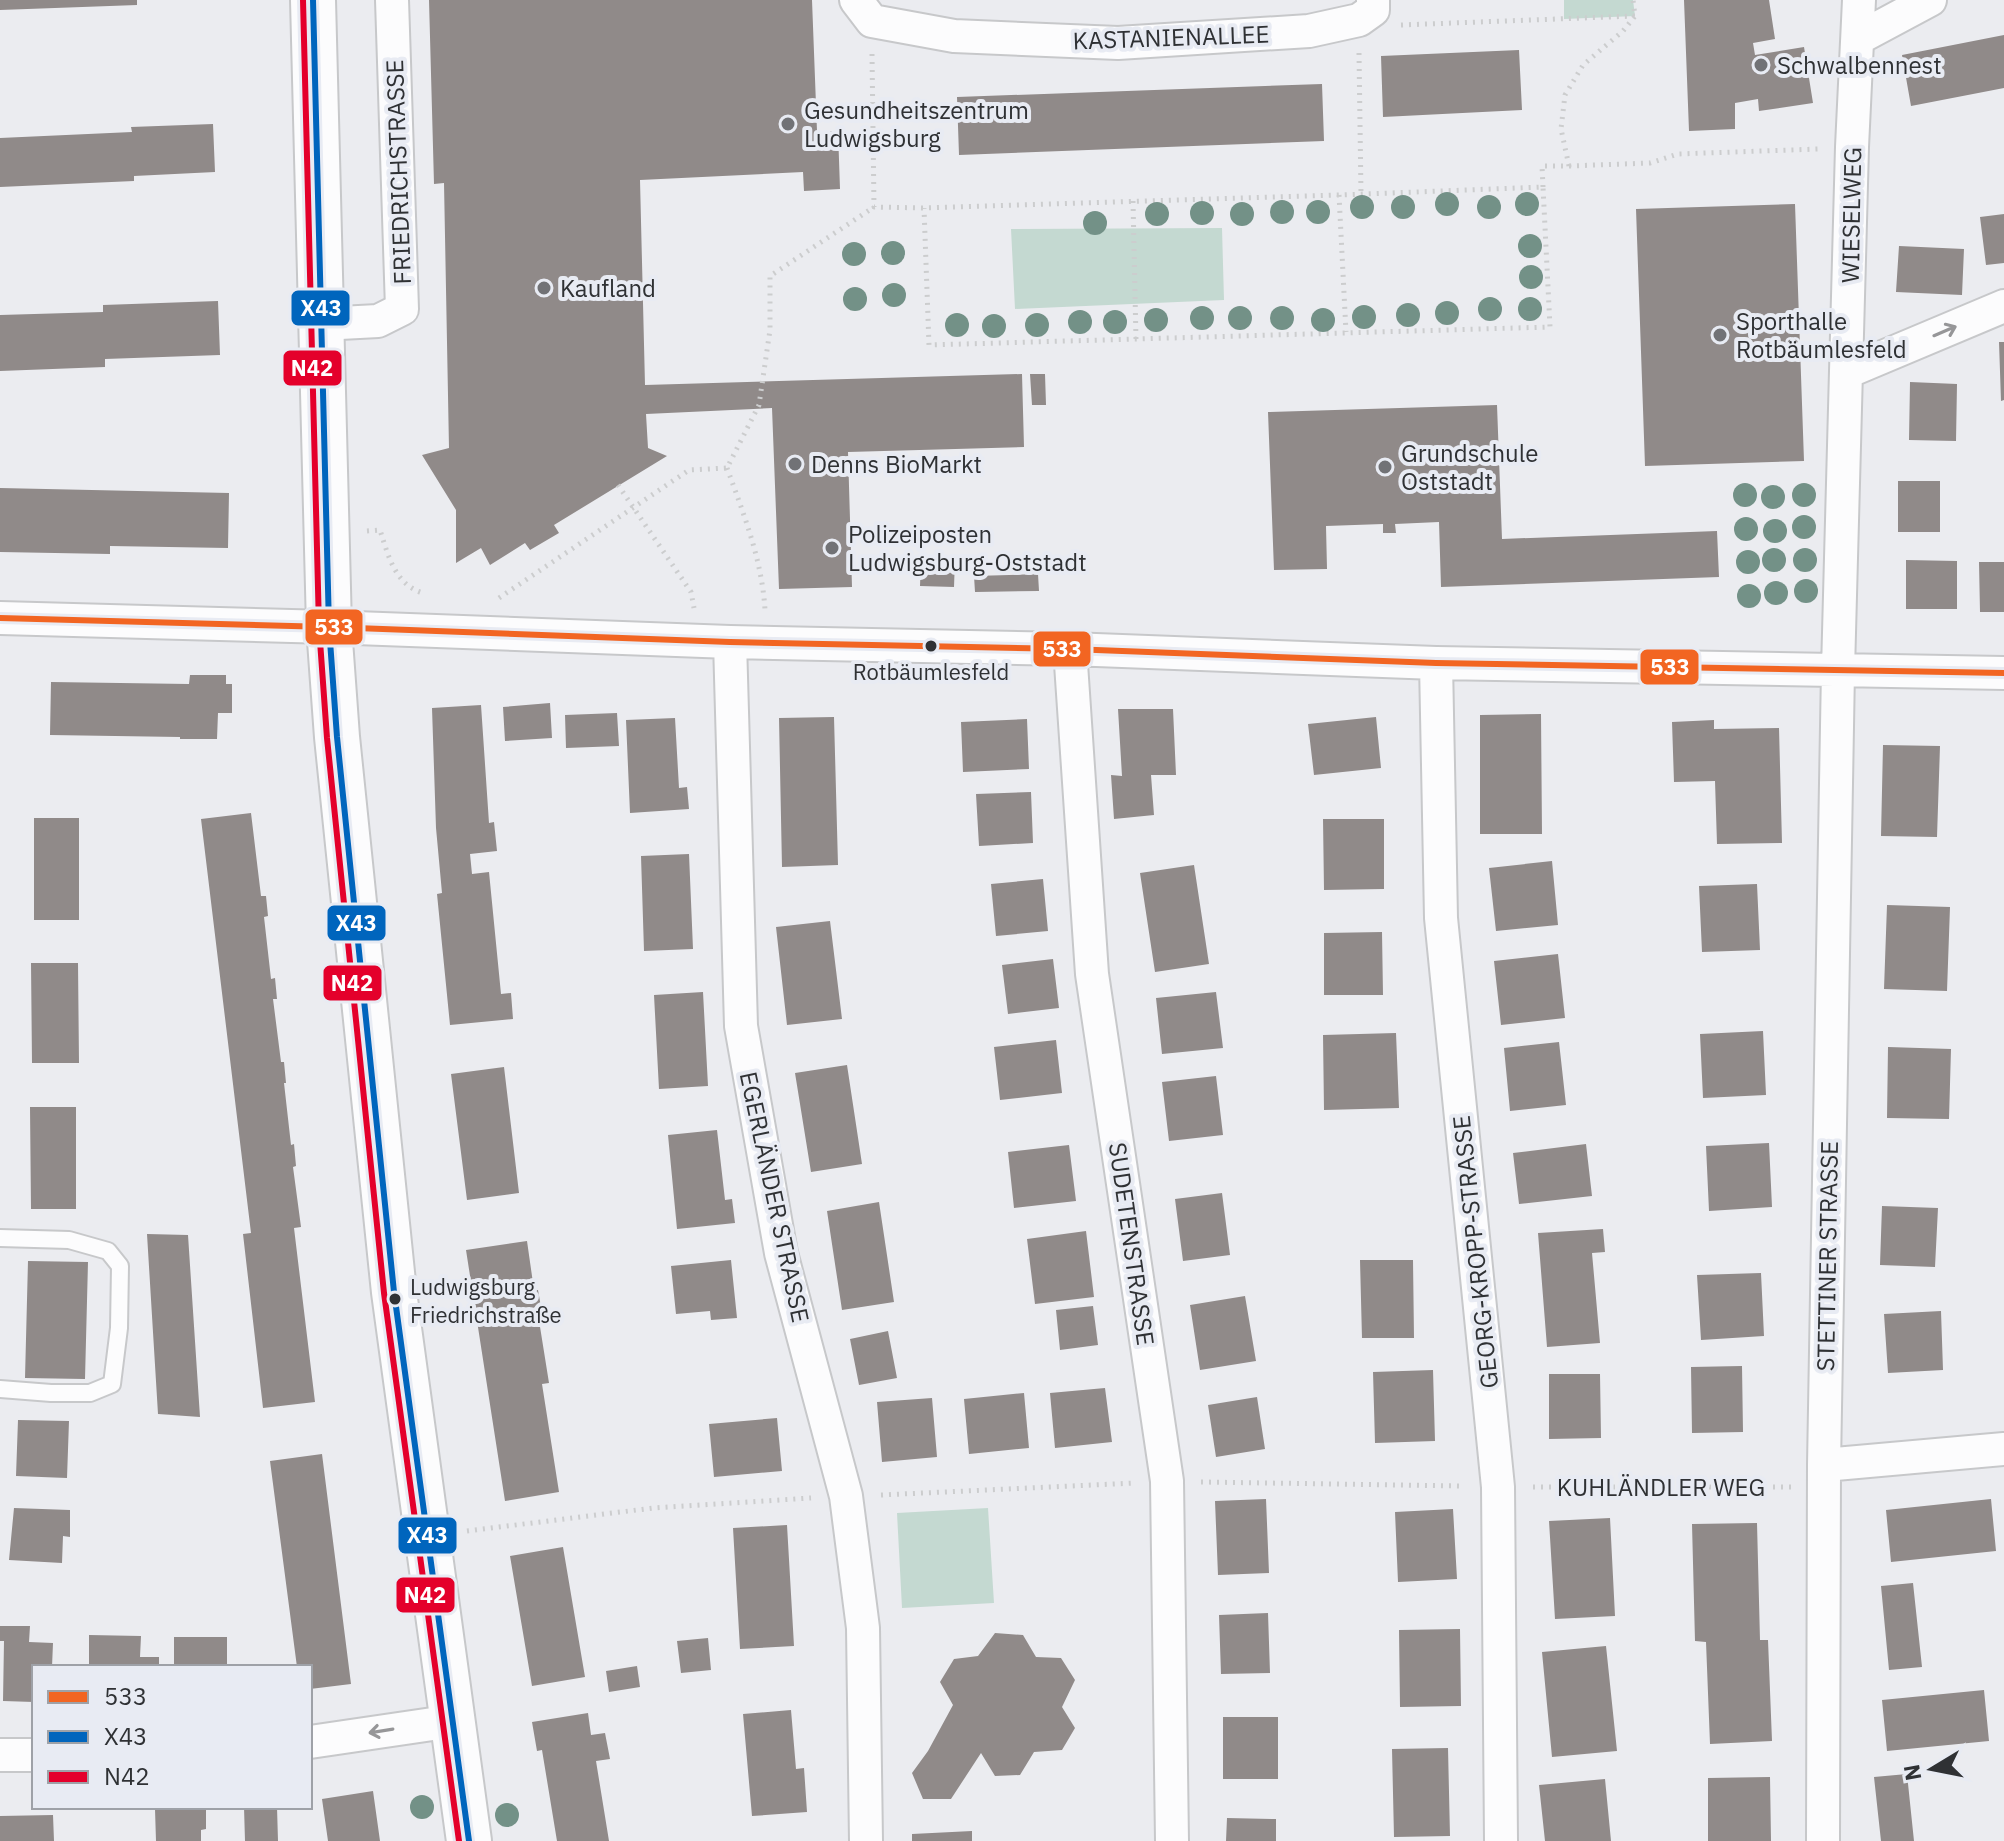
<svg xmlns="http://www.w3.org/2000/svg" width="2004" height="1841" font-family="'IBM Plex Sans',sans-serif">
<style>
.green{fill:#c4d9d1}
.building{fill:#908a89}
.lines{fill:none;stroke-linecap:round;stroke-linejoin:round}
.lane-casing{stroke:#c7c8ca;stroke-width:20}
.street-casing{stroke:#c7c8ca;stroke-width:36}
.secondary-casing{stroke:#c7c8ca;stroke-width:48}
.path{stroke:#cccdce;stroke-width:5;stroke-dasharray:2 6;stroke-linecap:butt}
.lane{stroke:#fcfcfd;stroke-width:16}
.street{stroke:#fcfcfd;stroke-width:32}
.secondary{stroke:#fcfcfd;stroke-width:44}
.bus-1-casing{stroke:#e8ebf3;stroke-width:12}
.bus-2-casing{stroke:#e8ebf3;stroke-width:12}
.bus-3-casing{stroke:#e8ebf3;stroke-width:12}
.bus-1{stroke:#f26522;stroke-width:6}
.bus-2{stroke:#0065bd;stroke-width:6}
.bus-3{stroke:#e4002b;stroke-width:6}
.tree{fill:#739187}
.oneway{stroke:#969698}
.poi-dot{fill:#717276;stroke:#e8ebf3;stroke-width:3}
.bus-dot{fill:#2f3134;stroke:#e8ebf3;stroke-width:3}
.labels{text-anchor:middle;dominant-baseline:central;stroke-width:8;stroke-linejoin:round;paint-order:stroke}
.bus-label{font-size:22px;fill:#2f3134;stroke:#e8ebf3}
.street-label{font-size:24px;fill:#2f3134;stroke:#e8ebf3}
.poi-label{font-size:24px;fill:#2f3134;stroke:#e8ebf3;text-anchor:start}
.line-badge{stroke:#e8ebf3;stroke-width:3}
.badge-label{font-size:22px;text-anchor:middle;font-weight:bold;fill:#fff}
</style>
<rect width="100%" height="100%" fill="#ebecf0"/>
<path class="green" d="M1564,0H1633L1635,16L1564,19Z
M1222,228L1224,300L1015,309L1011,229Z
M988,1508L994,1603L902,1608L897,1513Z"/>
<path class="building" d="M0,0H137V5L0,10Z
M429,0H812L817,131H838L840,189L804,191L803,172L640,180L645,385L1022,374L1024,447L848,452L852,587L779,589L772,408L646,414L648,448L667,456L554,525L559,533L530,550L525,543L490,565L481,548L456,563V510L422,455L449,448L444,183L434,184Z
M1684,0H1769L1775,39L1753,43L1755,55L1804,47L1813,103L1759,111L1758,99L1735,103V129L1689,131Z
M2004,35V88L1911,106L1902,55Z
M1519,50L1522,110L1383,117L1381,56Z
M1322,84L1324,141L959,155L957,97Z
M213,124L215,172L134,176V181L0,187V138L132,132L131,127Z
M1795,204L1804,461L1645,466L1636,209Z
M2004,214V263L1986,265L1980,217Z
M1899,246L1964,249L1962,295L1896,292Z
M218,301L220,355L105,359V367L0,371V315L103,312V305Z
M1999,342H2004V400L2001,401Z
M1030,374H1045L1046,405H1032Z
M1910,382L1957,384L1956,441L1909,440Z
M1497,405L1502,539L1717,531L1719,577L1441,587L1439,522L1395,524L1396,533H1383V524L1326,526L1327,569L1274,570L1268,412Z
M1898,481H1940V532H1898Z
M0,488L229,493L228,548L110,546V554L0,552Z
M921,558L955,559L954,587L920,586Z
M1906,560L1957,561V609H1906Z
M1979,562H2004V612H1980Z
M1038,574L1039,591L975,592L974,576Z
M190,675H226V684H232V713H218L217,739H180V737L50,735L51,682L189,684Z
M550,703L552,738L505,741L503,707Z
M481,705L489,823L494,822L497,851L470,854L472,874L489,872L501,994L511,993L513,1019L450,1025L437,894L442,893L436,828L432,708Z
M1118,709H1173L1176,775H1151L1154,815L1114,819L1111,775L1122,776Z
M617,713L619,746L566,748L565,715Z
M1541,714L1542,834H1480V715Z
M834,717L838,865L782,867L779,718Z
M1376,717L1381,768L1314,775L1308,724Z
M675,718L679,788L687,787L689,809L630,813L626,720Z
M1027,719L1029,769L963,772L961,722Z
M1714,720V729L1779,728L1782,843L1717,844L1715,781L1674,782L1672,722Z
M1883,745L1940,746L1937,837L1881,836Z
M1031,792L1033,843L979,846L976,794Z
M251,813L261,896H266L268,916L264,917L271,979L275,978L277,999H273L281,1062H284L286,1083H284L291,1145L294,1144L296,1166L293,1167L301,1227L294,1228L315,1402L263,1408L243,1234L251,1233L201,819Z
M34,818H79V920H34Z
M1323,819H1384V889L1324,890Z
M689,854L693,949L644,951L641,856Z
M1552,861L1558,925L1496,931L1489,868Z
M1194,865L1209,964L1155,972L1140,873Z
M1043,879L1048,931L996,936L991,884Z
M1757,884L1760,950L1702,952L1699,886Z
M1887,905L1950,907L1947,991L1884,989Z
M830,921L842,1019L787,1025L776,927Z
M1382,932L1383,995H1324V933Z
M1558,954L1565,1018L1501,1025L1494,961Z
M1053,959L1059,1008L1008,1014L1002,965Z
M31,963H78L79,1063H32Z
M703,992L708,1086L659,1089L654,995Z
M1216,992L1223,1048L1162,1054L1156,998Z
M1763,1031L1766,1095L1703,1098L1700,1034Z
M1396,1033L1399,1108L1324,1110L1323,1035Z
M1056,1040L1062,1093L1000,1100L994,1047Z
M1559,1042L1566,1105L1510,1111L1504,1048Z
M1888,1047L1951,1049L1949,1119L1887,1118Z
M847,1065L862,1164L811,1172L795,1073Z
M504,1067L519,1193L467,1200L451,1074Z
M1216,1076L1223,1135L1169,1141L1162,1082Z
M30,1107H76V1209H31Z
M717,1130L725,1200L732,1199L735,1223L677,1229L668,1135Z
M1769,1143L1772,1207L1709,1211L1706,1146Z
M1586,1144L1592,1196L1519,1204L1513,1153Z
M1069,1145L1076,1201L1014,1208L1008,1152Z
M1222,1193L1230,1255L1183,1261L1175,1199Z
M879,1202L894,1302L842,1310L827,1211Z
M1882,1206L1938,1208L1935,1267L1880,1265Z
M1603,1229L1605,1252L1592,1253L1600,1343L1547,1347L1538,1233Z
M1086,1231L1094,1297L1035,1304L1027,1239Z
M147,1234L188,1235L200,1417L158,1414Z
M527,1241L534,1290H538L541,1307L537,1308L549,1383L542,1384L559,1492L505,1501L466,1250Z
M731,1260L737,1318L711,1320L710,1311L676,1314L671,1266Z
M1360,1260H1413L1414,1338H1362Z
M28,1261L88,1262L85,1379L25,1378Z
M1761,1273L1764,1336L1701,1340L1697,1275Z
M1245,1296L1256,1361L1200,1370L1190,1305Z
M1093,1306L1098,1345L1060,1350L1056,1310Z
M1941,1311L1943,1370L1888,1373L1884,1314Z
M888,1331L897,1378L859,1385L850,1339Z
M1742,1366L1743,1432L1692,1433L1691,1367Z
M1433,1370L1435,1441L1375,1443L1373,1372Z
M1549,1374H1600L1601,1438L1549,1439Z
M1105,1388L1112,1442L1055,1448L1050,1393Z
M1024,1393L1029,1448L969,1454L964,1399Z
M1257,1397L1265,1449L1216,1457L1208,1405Z
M932,1398L937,1457L882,1462L877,1402Z
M777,1418L782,1471L714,1477L709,1424Z
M18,1420L69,1421L67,1478L16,1476Z
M322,1454L351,1684L310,1689V1667H297L270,1461Z
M1266,1499L1269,1573L1218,1575L1215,1501Z
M1991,1499L1996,1551L1891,1562L1886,1510Z
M14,1508L70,1510V1537L63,1536L62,1563L9,1560Z
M1453,1509L1457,1579L1398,1582L1395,1512Z
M1610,1518L1615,1616L1555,1619L1549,1521Z
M1757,1523L1760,1640H1768L1772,1741L1710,1744L1706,1642L1695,1641L1692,1524Z
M787,1525L794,1646L740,1649L733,1528Z
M563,1547L585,1677L532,1686L510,1556Z
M1913,1583L1922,1667L1889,1670L1881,1586Z
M1268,1613L1270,1673L1221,1674L1219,1615Z
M0,1626H30L29,1642L53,1643L52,1667H34V1702L3,1701L4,1641H0Z
M1460,1629L1461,1706L1400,1707L1399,1630Z
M995,1633L1023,1635L1036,1657L1061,1658L1075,1680L1062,1707L1075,1728L1062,1750L1034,1752L1020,1775L995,1776L981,1753L951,1799H923L912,1773L928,1751L953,1705L940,1682L954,1659L978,1656Z
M89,1635L141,1636L140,1657H159V1667H89Z
M174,1637H227V1667H174Z
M708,1638L711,1670L681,1673L677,1641Z
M1606,1646L1617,1751L1552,1757L1542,1652Z
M637,1666L640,1687L609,1692L606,1671Z
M1984,1690L1989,1741L1887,1751L1882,1700Z
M791,1710L796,1769L804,1768L807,1812L752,1816L743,1714Z
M588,1713L591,1735L605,1733L610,1759L596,1761L609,1841H557L542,1750L537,1751L532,1722Z
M1223,1717H1278V1779H1223Z
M1448,1748L1450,1836L1394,1837L1392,1749Z
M1907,1774L1914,1841H1881L1874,1777Z
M1770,1777L1771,1841H1708V1778Z
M1605,1779L1611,1841H1545L1539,1785Z
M373,1791L380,1841H328L322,1799Z
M206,1807V1829L201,1830V1841H156L155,1809Z
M244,1807H277L278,1841H245Z
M53,1815L54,1841H0V1816Z
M1227,1818L1276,1819V1841H1226Z
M972,1831V1841H912V1834Z"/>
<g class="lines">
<defs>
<path id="lane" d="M0,1238L69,1240L108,1251L120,1266L119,1328L112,1384L90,1393H51L0,1389"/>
<path id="street" d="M856,0L872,21L954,36L1118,43L1309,31L1359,20L1373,10V0
M1859,38L1930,0
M321,324L378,321L402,309L392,0
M1847,372L2004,306
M0,618L329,627L730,642L1070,649L1436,663L2004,673
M730,642L741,1026L781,1253L846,1496L863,1628L866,1841
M1070,649L1092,974L1167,1481L1172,1841
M1436,663L1441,918L1498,1487L1501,1841
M1824,1465L2004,1449
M310,1742L453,1721
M0,1755H34
M1823,1841L1824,1465L1838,670L1852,147L1859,0"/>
<path id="secondary" d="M313,0L329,627L337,737L394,1292L469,1841"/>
</defs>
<use href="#lane" class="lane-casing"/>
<use href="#street" class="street-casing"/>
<use href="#secondary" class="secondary-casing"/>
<path class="path" d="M1401,25L1635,16
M1359,53L1361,194
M872,54L874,207L924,208L1339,195L1543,187L1550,327L929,345L924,208
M1569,166L1650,163L1678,154L1818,149
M1543,187L1542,166H1569L1561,129L1565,95L1583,65L1623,31L1635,16L1633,0
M1339,195L1346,332
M1133,201L1136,340
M727,468C744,515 762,560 765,610
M618,485L691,592L694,608
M367,531L380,530C388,555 395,585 423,593
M499,598L689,470L727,468L759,405L770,330V276L874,207
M1201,1482L1463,1486
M1533,1487H1791
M881,1495L1135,1483
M467,1531L653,1508L811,1498"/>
<use href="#lane" class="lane"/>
<use href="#street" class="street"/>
<use href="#secondary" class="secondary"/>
<defs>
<path id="bus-1" d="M0,618L329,627L730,642L1070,649L1436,663L2004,673"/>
<path id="bus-2" d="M313,0L329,627L337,737L394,1292L469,1841"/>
<path id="bus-3" d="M303,0L319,627L327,738L384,1293L459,1841"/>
</defs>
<use href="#bus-1" class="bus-1-casing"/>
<use href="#bus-2" class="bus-2-casing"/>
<use href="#bus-3" class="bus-3-casing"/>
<use href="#bus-1" class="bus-1"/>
<use href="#bus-2" class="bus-2"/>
<use href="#bus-3" class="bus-3"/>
</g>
<g class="tree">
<circle cx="1447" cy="204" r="12"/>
<circle cx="1527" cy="204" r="12"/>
<circle cx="1362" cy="207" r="12"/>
<circle cx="1403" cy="207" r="12"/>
<circle cx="1489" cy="207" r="12"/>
<circle cx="1282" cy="212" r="12"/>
<circle cx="1318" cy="212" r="12"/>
<circle cx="1202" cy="213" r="12"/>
<circle cx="1157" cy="214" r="12"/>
<circle cx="1242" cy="214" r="12"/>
<circle cx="1095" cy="223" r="12"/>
<circle cx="1530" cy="246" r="12"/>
<circle cx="893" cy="253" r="12"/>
<circle cx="854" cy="254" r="12"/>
<circle cx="1531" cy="277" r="12"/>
<circle cx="894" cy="295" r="12"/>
<circle cx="855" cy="299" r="12"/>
<circle cx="1490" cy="309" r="12"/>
<circle cx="1530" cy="309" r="12"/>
<circle cx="1447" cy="313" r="12"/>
<circle cx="1408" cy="315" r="12"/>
<circle cx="1364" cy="317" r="12"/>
<circle cx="1202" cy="318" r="12"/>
<circle cx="1240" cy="318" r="12"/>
<circle cx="1282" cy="318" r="12"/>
<circle cx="1156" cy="320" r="12"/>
<circle cx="1323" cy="320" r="12"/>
<circle cx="1080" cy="322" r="12"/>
<circle cx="1115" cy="322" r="12"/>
<circle cx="957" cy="325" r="12"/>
<circle cx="1037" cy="325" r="12"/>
<circle cx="994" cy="326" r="12"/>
<circle cx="1745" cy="495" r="12"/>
<circle cx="1804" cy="495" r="12"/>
<circle cx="1773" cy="497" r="12"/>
<circle cx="1804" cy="527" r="12"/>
<circle cx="1746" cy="529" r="12"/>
<circle cx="1775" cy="531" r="12"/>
<circle cx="1774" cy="560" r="12"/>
<circle cx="1805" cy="560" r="12"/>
<circle cx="1748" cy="562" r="12"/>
<circle cx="1806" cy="591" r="12"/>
<circle cx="1776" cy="593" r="12"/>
<circle cx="1749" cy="596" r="12"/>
<circle cx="422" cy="1807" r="12"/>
<circle cx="507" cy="1815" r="12"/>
</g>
<defs><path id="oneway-shaft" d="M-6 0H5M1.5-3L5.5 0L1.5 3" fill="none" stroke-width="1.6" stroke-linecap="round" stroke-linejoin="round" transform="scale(2)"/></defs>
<g class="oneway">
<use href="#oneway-shaft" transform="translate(1945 331) rotate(-23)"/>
<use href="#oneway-shaft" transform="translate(381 1731) rotate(171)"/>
</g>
<g class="poi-dot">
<circle cx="1761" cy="65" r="8"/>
<circle cx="788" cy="124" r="8"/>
<circle cx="544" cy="288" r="8"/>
<circle cx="1720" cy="335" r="8"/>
<circle cx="795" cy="464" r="8"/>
<circle cx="1385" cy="467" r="8"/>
<circle cx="832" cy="548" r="8"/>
</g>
<g class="bus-dot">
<circle cx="931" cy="646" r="7"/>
<circle cx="395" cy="1299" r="7"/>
</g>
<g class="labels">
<g class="bus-label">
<text x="931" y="671">Rotbäumlesfeld</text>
<text x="410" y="1286" text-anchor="start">Ludwigsburg<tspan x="410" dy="28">Friedrichstraße</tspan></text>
</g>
<g class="street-label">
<text transform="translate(1171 37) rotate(-2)">KASTANIENALLEE</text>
<text transform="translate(398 172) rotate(-92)">FRIEDRICHSTRASSE</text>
<text transform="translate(1851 215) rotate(-89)">WIESELWEG</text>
<text transform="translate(775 1197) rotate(78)">EGERLÄNDER STRASSE</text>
<text transform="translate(1132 1244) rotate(82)">SUDETENSTRASSE</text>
<text transform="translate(1475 1252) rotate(-96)">GEORG-KROPP-STRASSE</text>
<text transform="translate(1827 1256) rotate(-89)">STETTINER STRASSE</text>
<text x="1661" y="1487">KUHLÄNDLER WEG</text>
</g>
<g class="poi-label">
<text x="1777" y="65">Schwalbennest</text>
<text x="804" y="110">Gesundheitszentrum<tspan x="804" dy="28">Ludwigsburg</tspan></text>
<text x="560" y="288">Kaufland</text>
<text x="1736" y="321">Sporthalle<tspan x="1736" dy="28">Rotbäumlesfeld</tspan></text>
<text x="1401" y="453">Grundschule<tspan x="1401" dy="28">Oststadt</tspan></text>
<text x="811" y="464">Denns BioMarkt</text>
<text x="848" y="534">Polizeiposten<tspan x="848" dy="28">Ludwigsburg-Oststadt</tspan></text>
</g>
</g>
<g class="line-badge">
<rect x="290" y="289" width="61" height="38" rx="8" fill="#0065bd"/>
<rect x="282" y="349" width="61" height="38" rx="8" fill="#e4002b"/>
<rect x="304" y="608" width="60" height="38" rx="8" fill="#f26522"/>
<rect x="1032" y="630" width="60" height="38" rx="8" fill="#f26522"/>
<rect x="1639" y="648" width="61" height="38" rx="8" fill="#f26522"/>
<rect x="326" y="904" width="61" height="38" rx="8" fill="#0065bd"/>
<rect x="322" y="964" width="61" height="38" rx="8" fill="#e4002b"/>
<rect x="397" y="1516" width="61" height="39" rx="8" fill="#0065bd"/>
<rect x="395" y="1576" width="61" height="38" rx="8" fill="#e4002b"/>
</g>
<g class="badge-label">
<text x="321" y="316">X43</text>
<text x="312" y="376">N42</text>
<text x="334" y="635">533</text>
<text x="1062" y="657">533</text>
<text x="1670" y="675">533</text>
<text x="356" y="931">X43</text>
<text x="352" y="991">N42</text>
<text x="427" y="1543">X43</text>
<text x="425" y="1603">N42</text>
</g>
<rect x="32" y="1665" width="280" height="144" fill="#e8ebf3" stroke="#9ea1a7" stroke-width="2"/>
<rect x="48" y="1691" width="40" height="12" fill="#f26522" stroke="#9ea1a7" stroke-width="2"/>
<text x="104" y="1705" font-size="24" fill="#2f3134">533</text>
<rect x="48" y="1731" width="40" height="12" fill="#0065bd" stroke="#9ea1a7" stroke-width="2"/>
<text x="104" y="1745" font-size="24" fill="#2f3134">X43</text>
<rect x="48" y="1771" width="40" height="12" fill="#e4002b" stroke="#9ea1a7" stroke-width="2"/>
<text x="104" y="1785" font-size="24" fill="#2f3134">N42</text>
<g transform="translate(1932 1769) rotate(260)" stroke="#e8ebf3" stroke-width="6" paint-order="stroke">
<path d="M0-6L14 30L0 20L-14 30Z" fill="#2f3134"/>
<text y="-12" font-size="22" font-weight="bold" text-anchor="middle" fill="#2f3134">N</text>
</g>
</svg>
